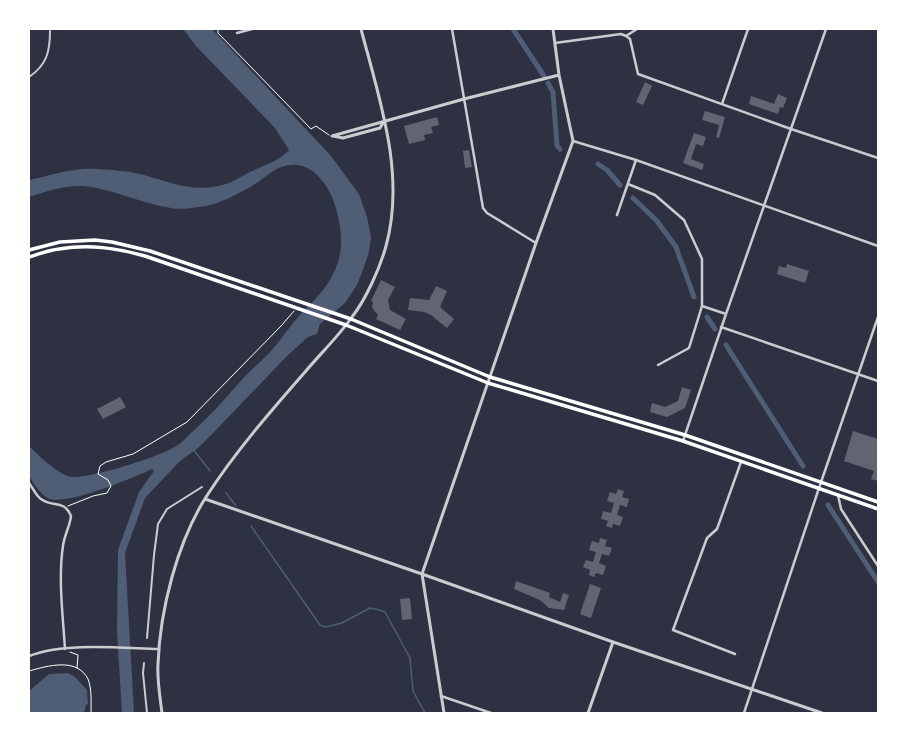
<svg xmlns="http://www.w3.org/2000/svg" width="907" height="742" font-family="Literata,serif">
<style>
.water{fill:#4f5d75}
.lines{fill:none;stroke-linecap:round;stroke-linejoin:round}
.stream{stroke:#4f5d75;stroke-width:1.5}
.canal{stroke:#4f5d75;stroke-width:5}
.building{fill:#626471}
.path{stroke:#fff;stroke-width:1}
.pedestrian{stroke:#caccd0;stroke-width:2}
.minor{stroke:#caccd0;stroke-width:2.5}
.tertiary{stroke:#caccd0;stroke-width:3}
.secondary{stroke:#fff;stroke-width:3.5}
</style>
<rect width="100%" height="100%" fill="#2d3142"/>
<path class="water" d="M183,29H212L331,156L359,194L367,217L371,237L369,252L363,270L357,285L345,303L320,324L317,334L308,337L287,356L217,429L198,448L180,461L145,498L125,553L134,713H122L117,632L118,550L139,492L154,471L152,469C133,478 68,505 50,499C43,497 31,482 29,474C27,468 29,454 29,446C38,455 56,472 68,476C82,482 162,456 176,446C182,443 187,437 191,433C209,417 224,400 239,383C249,371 261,362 271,351C281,340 289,327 299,316C312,302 326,290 334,272C346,248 341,221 332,197C327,185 315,169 302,166C281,160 268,176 252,186C236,195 218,205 199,207C191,208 180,210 171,208C142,204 114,189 84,186C65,185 47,191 29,197V180C52,175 74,167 98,169C113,170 129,171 144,175C170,182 190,192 218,186C231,184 241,176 252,171C265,165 279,161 289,150L275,128L196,46Z
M68,673L75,677L87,690L88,704L86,705L84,713H29V691L49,674Z"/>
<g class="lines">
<path class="stream" d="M193,449L210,471
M226,493L236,506
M251,526L320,625L326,627L342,623L370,608L379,610L385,612L410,658L413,691L425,713"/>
<path class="canal" d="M513,29L544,76
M548,83L553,92L557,146L560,149
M598,164L607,170L620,185
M633,198L657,221L676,247L694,297
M707,317L715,329
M726,345L803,466
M828,505L878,582"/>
</g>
<path class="building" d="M645,82L652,86L643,105L636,102Z
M778,94L787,98L783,108L780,107L778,114L749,104L751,96L774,104Z
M705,111L725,117L719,138L716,137L719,125L702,120Z
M437,117L439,125L431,127L433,133L424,135L425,140L409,144L404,126Z
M694,133L706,137L703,146L696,144L691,159L704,164L702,170L683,163Z
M469,150L472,167L465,168L463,151Z
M787,264L809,271L805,283L777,274L779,266L786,268Z
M381,280L395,287L388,300L390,310L406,319L400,330L376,319L378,315L373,309L372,307L373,302L371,301Z
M436,286L447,291L440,307L454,319L447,328L431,315L424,312L408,310L410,298L429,300Z
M682,387L691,390L685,408L667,417L650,412L652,403L665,407L678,401Z
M120,397L126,407L103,419L97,409Z
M853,431L878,439V481L871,479L874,471L844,461Z
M618,489L624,491L622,497L629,499L627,507L620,505L617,515L623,517L620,526L613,524L612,528L606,526L608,521L601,519L603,511L611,513L614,503L607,501L610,492L616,494Z
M600,538L607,540L605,546L612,548L609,556L602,554L599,563L606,566L603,575L596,573L594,577L589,575L590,570L583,567L586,560L593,562L596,552L589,550L592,541L599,543Z
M516,581L550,593L549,597L560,602L563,593L569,595L564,610L549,608L540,600L514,589Z
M590,584L601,588L591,618L580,614Z
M410,598L412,619L402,620L400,599Z"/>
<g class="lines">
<path class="path" d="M218,29V33L311,129L316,126L329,135
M68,506L93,496L107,493L111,486L108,480L98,474L100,466L106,462L133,454L187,422L281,326L294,311
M70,652L78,655L77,668
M29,671C47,666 77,657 88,679C92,689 91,703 91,713"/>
<path class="pedestrian" d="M29,77C47,65 50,51 50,31
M147,638L154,555L158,524L167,509L202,487
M144,663L143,673L147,713"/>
<path class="minor" d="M452,29L483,208L487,213L536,243
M237,33L252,29
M626,36L637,29
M555,43L621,34L626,36L630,39L638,74L791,129L878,158
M722,104L748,29
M573,141L636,160L878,246
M628,184L655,195L684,220L702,259V306L689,348L658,365
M617,215L636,160
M702,306L726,314
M721,327L878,381
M683,441L726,314L826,29
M29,483C33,488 36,496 41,499C53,508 64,499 71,516C70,526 64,536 63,546C58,578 63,617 65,649
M838,495L841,509L878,566
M735,654L673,630L707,538L717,529L741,462
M29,656C64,642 121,648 159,649
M441,696L491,713
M744,713L819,488L878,317"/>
<path class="tertiary" d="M332,136L464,99L559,75
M333,136L343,138L380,128L384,121
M205,499L422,574L613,642L822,713
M162,713C160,697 157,680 158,664C160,610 177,543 206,497C235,452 270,412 305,372C320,354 338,337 352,317C366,299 380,268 386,246C406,174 379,98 361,29
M444,713L422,574L536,243L573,141L559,75L553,29
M588,713L613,642"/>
<path class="secondary" d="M29,250L60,242L95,240L112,242L150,251L351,319L490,377L685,435L878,502
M29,257C39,254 49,250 59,249C89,244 116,248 145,256L346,325L488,383L683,441L878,509"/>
</g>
<rect width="907" height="742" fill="none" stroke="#ffffff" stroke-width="60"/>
</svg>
